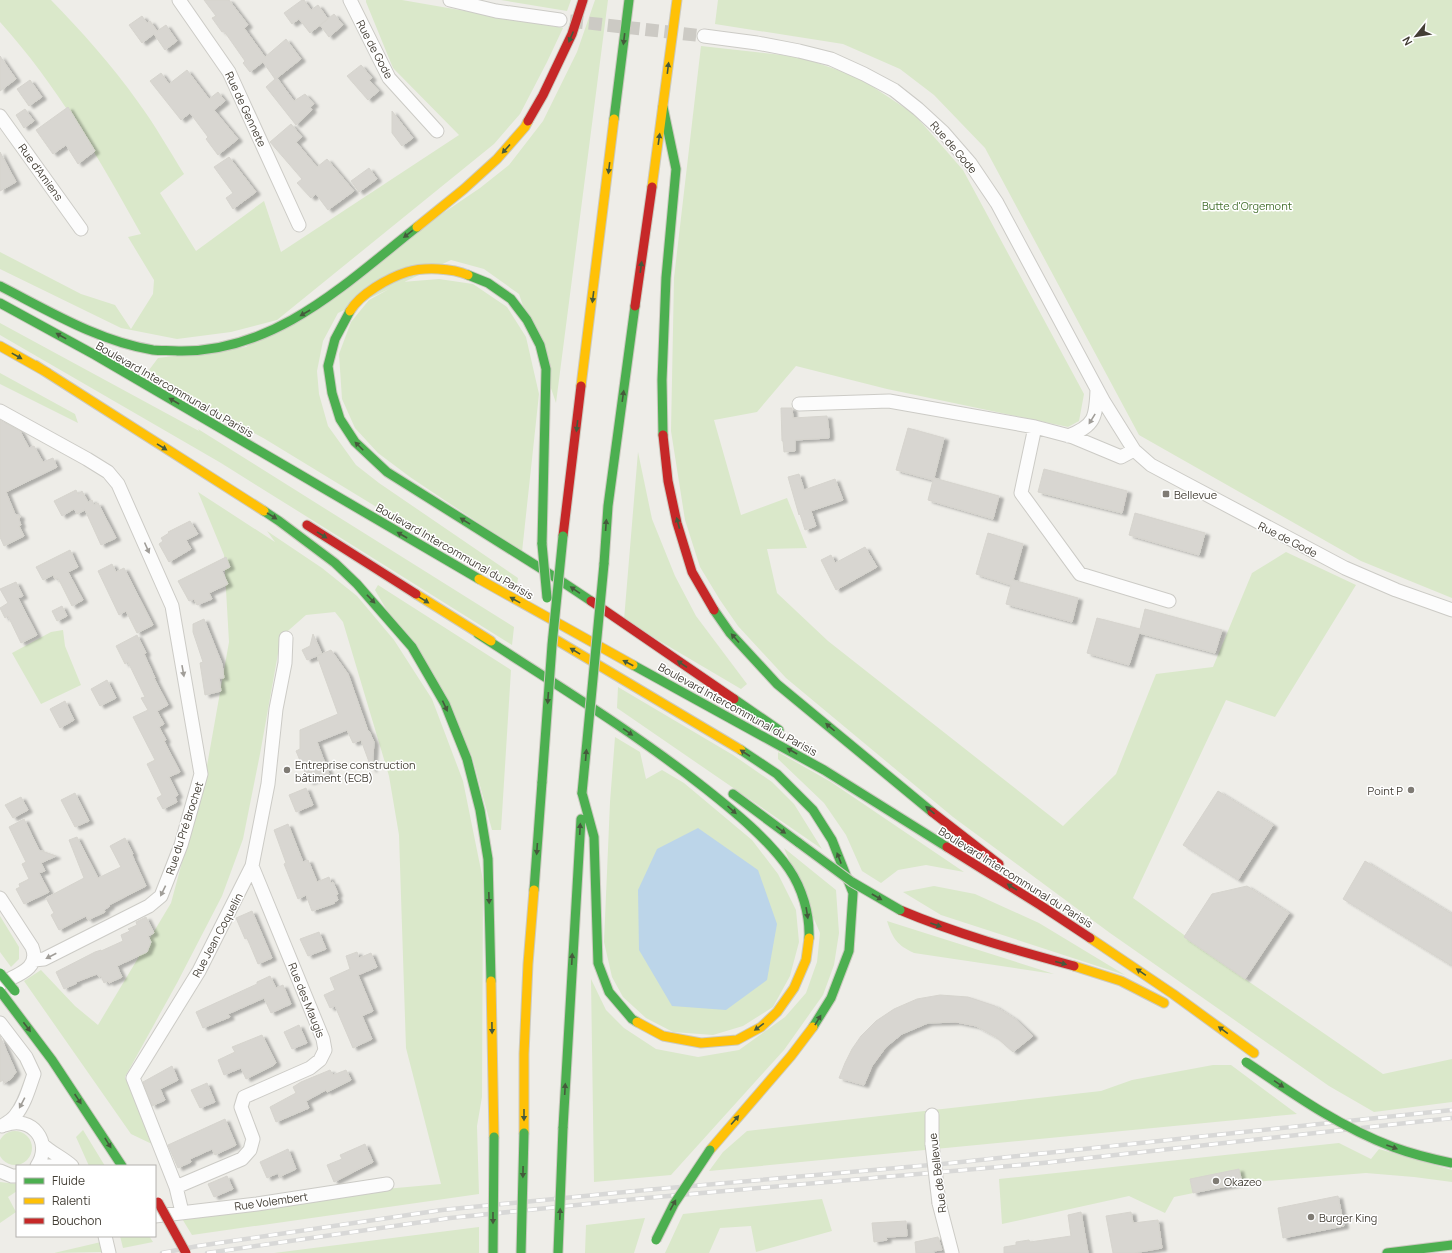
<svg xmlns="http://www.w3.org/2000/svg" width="1452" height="1253" font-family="Manrope,sans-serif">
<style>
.green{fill:#dae8ca}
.water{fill:#bcd5e9}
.building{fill:#d8d6d1;stroke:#d6d4ce;filter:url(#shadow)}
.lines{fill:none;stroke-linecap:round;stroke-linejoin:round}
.street-tunnel{stroke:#cccac4;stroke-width:13;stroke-dasharray:13 6;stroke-linecap:butt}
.street-casing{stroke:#cccbc6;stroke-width:15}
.fast-casing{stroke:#cccac0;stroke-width:11}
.slow-casing{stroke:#cccac0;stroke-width:11}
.jam-casing{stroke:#cccac0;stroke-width:11}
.street{stroke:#fcfcfc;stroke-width:13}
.fast{stroke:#4caf50;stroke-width:9}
.slow{stroke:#ffc107;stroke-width:9}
.jam{stroke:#c62828;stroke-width:9}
.rail-casing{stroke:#d8d8d7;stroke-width:4.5}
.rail{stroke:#fff;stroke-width:3;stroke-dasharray:9;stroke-linecap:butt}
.street-bridge-casing{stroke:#cccbc6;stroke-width:15;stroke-linecap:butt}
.fast-bridge-casing{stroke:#cccac0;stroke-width:11;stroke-linecap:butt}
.jam-bridge-casing{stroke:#cccac0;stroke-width:11;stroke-linecap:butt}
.street-bridge{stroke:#fcfcfc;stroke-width:13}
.fast-bridge{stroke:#4caf50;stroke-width:9}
.jam-bridge{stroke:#c62828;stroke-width:9}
.oneway{fill:#455a3c}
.oneway2{fill:#a09d98}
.poi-dot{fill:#7f7b74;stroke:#fff;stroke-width:1.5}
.labels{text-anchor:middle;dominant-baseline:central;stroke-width:3;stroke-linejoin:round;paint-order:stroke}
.street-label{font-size:11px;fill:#433e35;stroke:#fff}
.park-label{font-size:11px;fill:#44702e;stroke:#fff}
.poi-label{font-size:11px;fill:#433e35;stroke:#fff;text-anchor:start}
</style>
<defs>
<filter id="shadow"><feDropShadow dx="4.5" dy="2.5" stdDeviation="1" flood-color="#0004"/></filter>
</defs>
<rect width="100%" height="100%" fill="#eeede8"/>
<path class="green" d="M0,0H51C82,32 112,65 138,102C155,125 169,150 184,174L160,193L196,251L264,201L281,252L459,135L393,68L366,2V0H402L563,28L547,62L520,114L494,144L277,320L231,332L177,339L121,328L0,269V252L81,294L115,305L131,329L153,294L154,280L128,237L141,234C100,160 57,85 0,22Z
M501,0H571L567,11Z
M595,0H608L556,403L519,294L484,269L451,260L338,313L323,341L317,371L319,394L328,426L356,465L379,483L518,578L516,592L265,439L220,414L149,370L158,358L246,347L480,188L509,165L543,121L577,52Z
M718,0H1452V598L1361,561L1139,435L985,148L934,95L900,69L843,44L715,24Z
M701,46L800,57L858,77L914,114L963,170L1084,394L1079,421L1068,427L887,389L796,366L757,412L714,420L741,515L787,498L807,548L767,549L777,593L828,641L1063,826L1116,774L1156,674L1213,667L1252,573L1286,552L1356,585L1275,717L1226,700L1133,898L1245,979L1383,1074L1452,1059V1102L1374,1112L1329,1086L1110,933L953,817L786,678L738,626L720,600L700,567L685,520L671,431L674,278Z
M439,279L473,284L507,307L526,337L539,394L522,552L410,477L378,453L355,428L342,399L339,354L351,322L369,300L402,282Z
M0,323L199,431L198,429L514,627L512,645L221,463L0,335Z
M0,373L75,414L78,423L0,384Z
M638,452L652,519L675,576L696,616L747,684L741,689L624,620Z
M198,492L275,542L267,531L322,568L357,596L394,640L432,699L463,781L483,880L482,1097L477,1126L479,1194L192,1235L181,1217L329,1194L441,1184L406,1048L399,835L389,776L343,622L335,612L306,615L281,637L260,754L243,839L222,896L177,983L125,1077L152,1144L131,1134L24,981L41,970L75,1006L98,1025L171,903L205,777L229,642L224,555Z
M378,585L511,670L501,830H492L472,756L375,590Z
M63,630L65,646L81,685L41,704L12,653L51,632Z
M618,687L733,755L772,782L794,804L822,849L617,708Z
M615,737L640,752L646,779L662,770L684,783L752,840L778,874L796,910L799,942L790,976L773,1007L743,1026L713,1035L673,1032L646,1018L623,997L612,977L604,942L610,802Z
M778,752L831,782L964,872L926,865L898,870L881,883L862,871L846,835L824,803L778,759Z
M784,848L836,890L839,933L834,965L823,995L784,1050L671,1175L594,1182L591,979L606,1010L624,1028L656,1049L698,1057L739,1050L785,1017L806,993L817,962L820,933Z
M934,886L975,894L1039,923L1125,975L941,915L903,892Z
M0,916L19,947V959L11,967L0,952Z
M887,921L1054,974L914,953C897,945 893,939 887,921Z
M1213,1065H1231L1297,1114L709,1171L723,1152L747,1131L1101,1091L1132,1080Z
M83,1130L105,1166H89L76,1137Z
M-2 1148a17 17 0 1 1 34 0a17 17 0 1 1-34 0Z
M1339,1143L1371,1159L1379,1149L1452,1170V1182L1414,1177L1366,1173L1242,1183L1174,1197L1165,1213L1129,1196L1002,1224L999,1179Z
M0,1182L17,1184V1191L8,1197L16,1212L0,1223Z
M822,1199L832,1231L756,1252L751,1226L720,1228L709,1253H665L683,1214Z
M645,1218L634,1253H585L586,1225Z
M479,1227V1253H274Z
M120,1236H149L153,1242L123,1248Z
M101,1242L102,1252L54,1253Z"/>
<path class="water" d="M698,828L758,870L777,924L767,980L726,1010L672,1006L639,950L638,890L657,849Z"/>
<path class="building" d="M204,0H229L248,25L244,28L265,57L286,39L301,59L277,78L294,101L305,94L314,104L310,107L312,110L296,125L266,87L275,79L263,62L250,72L243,63L245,61L224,31L222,32L212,18L216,16Z
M302,0H304L311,10L318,5L328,19L310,33L299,19L292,24L284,13Z
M334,14L343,25L329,37L320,25Z
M142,16L147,23L150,21L157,31L166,25L177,41L165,50L154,34L142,43L129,25Z
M0,56L16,79L0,91Z
M361,65L372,78L369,80L379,91L368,100L347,76Z
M187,70L209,99L218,92L225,101L214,110L238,139L218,155L206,139L208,137L190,113L181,120L150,81L161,73L169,84Z
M30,80L42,97L29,106L17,89Z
M68,107L95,151L78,164L66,145L53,154L36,130Z
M25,109L34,121L24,128L16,115Z
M392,111L413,138L402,146L392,133Z
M291,124L302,137L296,142L317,167L327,159L354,191L328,210L316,194L311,198L297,183L302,179L270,142Z
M0,152L16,182L0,191Z
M229,157L256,192L233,209L226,198L233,193L214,167Z
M369,168L377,179L359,192L351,181Z
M781,408H792L793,418L827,416L829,432V438L795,440V451L784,452L783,441H782Z
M0,420L20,431L29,448L34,446L43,462L53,458L57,467L6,492L15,514L20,516L19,520L21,525L19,526L24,536L4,546L0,537Z
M908,428L944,438L934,478L999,496L993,519L928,500L933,480L896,470Z
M1044,469L1127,491L1122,513L1038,492Z
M799,474L804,490L835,479L843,500L811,511L816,526L805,530L800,514L799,515L788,477Z
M76,490L78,494L82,491L88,502L92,500L94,505L98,503L116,538L101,545L85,510L77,514L74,509L62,516L54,501Z
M1135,513L1205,533L1199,555L1129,535Z
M190,521L198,534L186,540L191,549L169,562L159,544L163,541L161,538L169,533L168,532Z
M988,533L1023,544L1013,580L1078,598L1072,622L1006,604L1011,585L976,574Z
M865,547L877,567L836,590L821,560L831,555L835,563Z
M70,550L78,567L68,572L83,600L72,606L58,578L55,579L53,575L43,580L36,567Z
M226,557L230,567L222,571L228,584L209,593L212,599L197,605L194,599L189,601L178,581Z
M112,564L116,572L124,568L153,625L137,633L126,611L119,615L98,571Z
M16,582L23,596L18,598L37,635L21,643L8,616L5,618L0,608L8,603L0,589Z
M62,606L67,616L57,621L52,611Z
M1145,609L1222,630L1215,653L1139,633L1129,665L1087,653L1097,618L1140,629Z
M204,619L222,664L224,678H219L221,691L205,695L200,663L203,662L193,632V624Z
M313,634L322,654L307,660L302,650L310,646Z
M137,635L146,653L144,654L155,678H154L168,705L157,711L164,724L159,727L166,740L164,741L180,772L169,777L178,795L175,797L177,802L163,809L157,798L162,795L147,764L155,760L133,717L148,710L141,698L145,697L128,662L125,664L116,646Z
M331,650L348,674L368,731H369L374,742L372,770L361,740L353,743L347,730L317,742L329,774L309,782L296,751L300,749V730L338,714L317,656Z
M107,680L116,698L100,706L91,689Z
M65,701L74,720L60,728L50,709Z
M306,788L313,805L296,812L289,795Z
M1218,791L1273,825L1238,880L1183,845Z
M75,793L89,821L75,827L61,800Z
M21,797L28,810L13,818L5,805Z
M24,819L39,850L56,856L41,863L45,871L39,873L49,892L24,904L16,889L20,887L19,884L29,879L22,864L26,862L9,827Z
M288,824L303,862L308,860L317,882L329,877L331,883L333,882L338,894L336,895L338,900L334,902L335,903L312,911L306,895L298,899L284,864L286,863L274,830Z
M77,837L98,878L121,867L110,846L125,838L133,854L132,855L146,886L109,905L110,906L104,910L105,912L88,920L86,916L59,930L51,915L54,913L46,898L84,878L69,840Z
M1365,861L1452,914V966L1343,899Z
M1247,886L1289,913L1245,979L1184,937L1212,894Z
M252,911L272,958L258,964L247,938L245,939L236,918Z
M146,917L154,933L148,936L151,942L147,952L117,966L122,977L109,983L108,981L104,983L101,976L99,977L97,974L76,982L77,983L64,989L56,972L95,952L101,950V951L123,941L121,935L130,931L128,929L137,925L136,922Z
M319,932L326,949L308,956L300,939Z
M357,952L359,958L371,953L377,967L358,975L373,1011L362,1016L372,1039L353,1048L335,1006L330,1008L324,995L335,990L330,978L350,969L346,956Z
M270,976L276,988L283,985L291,1004L271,1013L264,998L228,1014L230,1017L203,1028L196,1012L257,984V982Z
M940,995L968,997L995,1006L1015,1019L1033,1036L1013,1052L996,1037L976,1026L956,1022L928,1023L902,1034L886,1047L872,1066L864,1085L839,1078L845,1063L852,1049L861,1036L876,1021L894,1009L917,999Z
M299,1025L307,1043L292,1049L284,1032Z
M262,1035L276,1063L274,1065L246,1079L241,1068L224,1075L218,1060L235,1052L232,1047Z
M0,1036L16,1072L11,1079L4,1083L3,1080L0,1082Z
M172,1066L178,1080L160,1089L165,1100L152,1106L143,1082Z
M330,1070L333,1075L346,1070L351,1080L327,1092L326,1090L306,1101L309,1108L276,1122L270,1107L296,1093L293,1087L301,1082Z
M207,1083L215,1102L200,1108L191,1090Z
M225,1119L236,1145L215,1155L212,1149L190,1159L191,1162L178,1168L168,1145Z
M365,1144L373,1162L334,1182L327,1165L342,1159L340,1155Z
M288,1149L296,1169L279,1177L278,1173L267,1178L260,1162Z
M1239,1169L1242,1183L1193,1193L1190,1179Z
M227,1176L233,1189L214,1197L208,1184Z
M1338,1196L1344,1226L1283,1238L1278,1208Z
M1081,1212L1088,1253H1004V1247L1016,1245V1242L1029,1240L1030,1242L1071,1236L1068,1215Z
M1131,1212L1133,1223L1158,1220L1162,1248L1134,1253H1113L1106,1216Z
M906,1221L907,1236L886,1237L887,1240L874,1242L872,1223Z
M938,1237L942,1250L933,1251L934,1253H916L915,1242Z"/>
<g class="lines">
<path class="street-tunnel" d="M570,21L704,36"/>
<defs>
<path id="street" d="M179,0L229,72L299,225
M350,0L389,78L437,131
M450,0L496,11L560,20
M704,36L757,43L799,51L831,59L864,74L894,90L918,109L943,132L970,163L997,203L1104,402L1134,450L1151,465L1345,568L1396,590L1452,610
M0,116L81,229
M799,404L889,401L1035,427L1073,437L1121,457L1134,450
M0,411L87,459L108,472L118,484L172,606L201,774L181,845L161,896L149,906L44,959L34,960
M1035,427L1021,493L1080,574L1169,601
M1068,436C1095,426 1096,417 1097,390
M0,898L32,947C41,969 16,975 0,984
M0,1023L26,1057L34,1074C29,1088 25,1104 15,1116C12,1120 7,1123 2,1126
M5,1125C32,1115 53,1142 37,1166
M42,1144C51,1153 62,1157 72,1166
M932,1144V1115
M41,1166H55
M0,1171L12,1176H17
M176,1187L242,1159L250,1150L253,1139L241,1107L244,1097L310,1068L320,1060L325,1050L323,1039L252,866
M939,1203L952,1253
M182,1212L176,1187L133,1078L199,971L252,866L268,784L276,709L285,663L286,638
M155,1216L257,1204L387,1184
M105,1236L109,1253"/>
<path id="fast" d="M663,107L676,169L666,278L662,380L663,435
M614,119L629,0
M468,275L488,283L511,299L527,320L540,345L546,369L542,544
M0,286C49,311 98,341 153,350C161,351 170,350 178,351C275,353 346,283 417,227
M0,303L95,355L479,579
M350,311L335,339L328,366L332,393L340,419L355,442L387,472L564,583L591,601
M264,511L279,521L335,563L357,584L412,647L445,704L467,759L480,810L488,859L491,981
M604,564L608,506L635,306
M714,610L730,633L777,684L932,812
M478,634C555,684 634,732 706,789C735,812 768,839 789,869C802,888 810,914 809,938
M633,665L824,770L947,847
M734,699L779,730
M741,750L777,774L813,810L832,840L853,893L849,951L831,998L813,1027
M582,793L594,837L598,963L609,992L632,1019L637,1022
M733,794L799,843
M534,890L542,782
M0,991L52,1060L122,1166
M563,1128L581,819
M1387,1253L1452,1245"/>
<path id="slow" d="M652,187L677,0
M417,227L464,189L497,159L525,127L528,121
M350,311C360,294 388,278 407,272C424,267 452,268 468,275
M0,346L48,373
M35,365L264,511
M581,386L614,119
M479,579L633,665
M416,594L491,641
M553,638L741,750
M1090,938L1173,994L1254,1053
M1074,966L1121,981L1164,1003
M491,981L494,1137
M637,1022L663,1036L701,1043L737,1040L761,1027L777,1012L794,988L806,960L809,938
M524,1133V1054L528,964L534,890
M710,1150L791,1056L813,1027"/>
<path id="jam" d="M528,121L543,95L572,34L583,0
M635,306L652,187
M663,435L668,481L677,523L692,572L714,610
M307,525L416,594
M563,536L581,386
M591,601L734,699
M932,812L999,864
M947,847L1040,905L1090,938
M900,910C957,934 1015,950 1074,966"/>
</defs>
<use href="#street" class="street-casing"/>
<use href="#fast" class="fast-casing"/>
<use href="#slow" class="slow-casing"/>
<use href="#jam" class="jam-casing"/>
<use href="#street" class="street"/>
<use href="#fast" class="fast"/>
<use href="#slow" class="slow"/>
<use href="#jam" class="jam"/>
<defs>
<path id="rail" d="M162,1253L198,1246L442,1210L646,1190L942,1164L1452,1110
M207,1253L450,1218L646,1198L1043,1163L1452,1118"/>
</defs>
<use href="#rail" class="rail-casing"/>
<use href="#rail" class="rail"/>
<defs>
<path id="street-bridge" d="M932,1144L939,1203"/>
<path id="fast-bridge" d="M542,544L547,598
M542,782L552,645L563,536
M582,793L604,564
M799,843L852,882L900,910
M0,973L15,991
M1246,1062C1293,1094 1340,1127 1393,1147C1412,1154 1432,1159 1452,1163
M656,1240L674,1204L710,1150
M493,1253L494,1137
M521,1253L524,1133
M558,1253L563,1128"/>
<path id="jam-bridge" d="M158,1202L186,1253"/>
</defs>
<use href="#street-bridge" class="street-bridge-casing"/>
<use href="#fast-bridge" class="fast-bridge-casing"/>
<use href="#jam-bridge" class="jam-bridge-casing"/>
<use href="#street-bridge" class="street-bridge"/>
<use href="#fast-bridge" class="fast-bridge"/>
<use href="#jam-bridge" class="jam-bridge"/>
</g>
<defs><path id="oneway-solid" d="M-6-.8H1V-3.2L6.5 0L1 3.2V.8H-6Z"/></defs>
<g class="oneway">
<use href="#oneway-solid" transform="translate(571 37) rotate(113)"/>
<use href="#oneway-solid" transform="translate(624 39) rotate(97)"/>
<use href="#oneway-solid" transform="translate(668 68) rotate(-83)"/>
<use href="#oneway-solid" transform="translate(659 139) rotate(-82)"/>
<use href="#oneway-solid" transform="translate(506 149) rotate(132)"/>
<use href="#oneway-solid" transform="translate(609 168) rotate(97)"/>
<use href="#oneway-solid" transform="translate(408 234) rotate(142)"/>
<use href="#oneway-solid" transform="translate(641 267) rotate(-82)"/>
<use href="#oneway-solid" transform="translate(593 297) rotate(97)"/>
<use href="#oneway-solid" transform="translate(305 313) rotate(150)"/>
<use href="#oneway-solid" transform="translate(61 336) rotate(-151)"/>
<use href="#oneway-solid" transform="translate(17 356) rotate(29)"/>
<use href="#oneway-solid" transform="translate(623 396) rotate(-82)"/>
<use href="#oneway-solid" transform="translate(174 401) rotate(-150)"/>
<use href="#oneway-solid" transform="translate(577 426) rotate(97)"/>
<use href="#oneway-solid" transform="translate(359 446) rotate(-135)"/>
<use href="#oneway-solid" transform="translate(162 447) rotate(32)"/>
<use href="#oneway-solid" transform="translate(272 516) rotate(32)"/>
<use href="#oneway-solid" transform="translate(465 521) rotate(-148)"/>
<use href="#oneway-solid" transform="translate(678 523) rotate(-105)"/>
<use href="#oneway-solid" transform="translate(606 525) rotate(-86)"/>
<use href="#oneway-solid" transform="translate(322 535) rotate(32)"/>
<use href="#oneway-solid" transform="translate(402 535) rotate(-150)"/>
<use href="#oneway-solid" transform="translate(575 590) rotate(-146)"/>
<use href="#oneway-solid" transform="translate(371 599) rotate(46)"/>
<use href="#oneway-solid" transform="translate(424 600) rotate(32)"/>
<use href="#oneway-solid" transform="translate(515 600) rotate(-151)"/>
<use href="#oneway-solid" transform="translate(735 638) rotate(-132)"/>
<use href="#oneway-solid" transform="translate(575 651) rotate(-149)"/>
<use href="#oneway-solid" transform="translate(628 663) rotate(-152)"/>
<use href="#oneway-solid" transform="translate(682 664) rotate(-146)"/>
<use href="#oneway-solid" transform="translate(548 698) rotate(94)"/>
<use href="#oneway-solid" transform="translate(445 706) rotate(65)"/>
<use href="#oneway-solid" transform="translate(830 727) rotate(-140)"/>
<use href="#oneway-solid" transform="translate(628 732) rotate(35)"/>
<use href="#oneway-solid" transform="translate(792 751) rotate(-150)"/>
<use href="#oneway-solid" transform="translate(745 753) rotate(-147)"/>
<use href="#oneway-solid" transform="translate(586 755) rotate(-85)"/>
<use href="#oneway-solid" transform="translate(732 810) rotate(42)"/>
<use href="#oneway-solid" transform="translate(930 810) rotate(-140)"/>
<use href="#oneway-solid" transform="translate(580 829) rotate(-87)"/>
<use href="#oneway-solid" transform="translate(781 830) rotate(36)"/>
<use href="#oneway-solid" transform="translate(537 849) rotate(94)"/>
<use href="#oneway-solid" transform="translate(839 858) rotate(-111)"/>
<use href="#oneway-solid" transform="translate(1012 887) rotate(-148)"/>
<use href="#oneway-solid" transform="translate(877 897) rotate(30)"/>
<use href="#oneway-solid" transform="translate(489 898) rotate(88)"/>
<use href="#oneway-solid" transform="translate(807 913) rotate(81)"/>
<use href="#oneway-solid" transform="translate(936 925) rotate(19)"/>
<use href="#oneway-solid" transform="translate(572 959) rotate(-87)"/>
<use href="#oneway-solid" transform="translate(1061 963) rotate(15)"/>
<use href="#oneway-solid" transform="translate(1141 972) rotate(-145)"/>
<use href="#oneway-solid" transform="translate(818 1020) rotate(-59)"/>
<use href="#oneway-solid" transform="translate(27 1027) rotate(53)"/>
<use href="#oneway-solid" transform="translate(759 1027) rotate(144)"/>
<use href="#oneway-solid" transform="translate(492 1028) rotate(89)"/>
<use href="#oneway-solid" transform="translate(1223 1030) rotate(-144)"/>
<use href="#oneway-solid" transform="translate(1279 1084) rotate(34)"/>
<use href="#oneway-solid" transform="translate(565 1089) rotate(-87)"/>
<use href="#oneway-solid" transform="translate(78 1099) rotate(56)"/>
<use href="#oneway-solid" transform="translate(524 1115) rotate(90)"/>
<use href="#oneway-solid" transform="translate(735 1120) rotate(-49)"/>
<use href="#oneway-solid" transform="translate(108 1143) rotate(58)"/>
<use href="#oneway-solid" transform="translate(1392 1147) rotate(20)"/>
<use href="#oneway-solid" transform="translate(523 1172) rotate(91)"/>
<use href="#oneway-solid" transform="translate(673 1205) rotate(-61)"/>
<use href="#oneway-solid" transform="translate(560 1214) rotate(-88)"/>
<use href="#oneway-solid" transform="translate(493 1218) rotate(90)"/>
</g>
<g class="oneway2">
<use href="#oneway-solid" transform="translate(1092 419) rotate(122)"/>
<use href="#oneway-solid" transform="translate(147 548) rotate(66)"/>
<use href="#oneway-solid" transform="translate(183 671) rotate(80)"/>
<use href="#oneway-solid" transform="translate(163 891) rotate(116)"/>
<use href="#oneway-solid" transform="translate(51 956) rotate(153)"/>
<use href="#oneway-solid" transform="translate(22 1103) rotate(118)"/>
</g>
<g class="poi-dot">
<rect x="1162" y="490" width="8" height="8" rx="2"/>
<circle cx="287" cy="770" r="4"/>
<circle cx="1411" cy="790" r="4"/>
<circle cx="1216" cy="1181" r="4"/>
<circle cx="1311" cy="1217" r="4"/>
</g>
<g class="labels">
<g class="street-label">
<text transform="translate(375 49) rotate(62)">Rue de Gode</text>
<text transform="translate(246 109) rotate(65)">Rue de Gennete</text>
<text transform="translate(954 147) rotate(49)">Rue de Gode</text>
<text transform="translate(41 172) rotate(54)">Rue d'Amiens</text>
<text transform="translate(175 389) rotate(30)">Boulevard Intercommunal du Parisis</text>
<text transform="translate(1288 539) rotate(27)">Rue de Gode</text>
<text transform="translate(455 551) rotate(30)">Boulevard Intercommunal du Parisis</text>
<text transform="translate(738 709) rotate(29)">Boulevard Intercommunal du Parisis</text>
<text transform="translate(184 828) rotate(-72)">Rue du Pré Brochet</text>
<text transform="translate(1016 877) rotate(32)">Boulevard Intercommunal du Parisis</text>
<text transform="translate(217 935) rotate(-62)">Rue Jean Coquelin</text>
<text transform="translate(307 1000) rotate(68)">Rue des Maugis</text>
<text transform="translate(937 1173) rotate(-97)">Rue de Bellevue</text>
<text transform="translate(271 1201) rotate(-8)">Rue Volembert</text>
</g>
<g class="park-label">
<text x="1247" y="205">Butte d'Orgemont</text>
</g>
<g class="poi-label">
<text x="1174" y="494">Bellevue</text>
<text x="295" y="764">Entreprise construction<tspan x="295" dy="13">bâtiment (ECB)</tspan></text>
<text x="1403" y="790" text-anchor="end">Point P</text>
<text x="1224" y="1181">Okazeo</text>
<text x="1319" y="1217">Burger King</text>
</g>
</g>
<rect x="16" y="1165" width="140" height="72" fill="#ffffff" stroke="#b4b2ae"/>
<rect x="24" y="1178" width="20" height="6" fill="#4caf50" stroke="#b4b2ae"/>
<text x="52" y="1185" font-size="12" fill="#433e35">Fluide</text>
<rect x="24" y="1198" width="20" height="6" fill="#ffc107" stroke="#b4b2ae"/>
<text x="52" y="1205" font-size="12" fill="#433e35">Ralenti</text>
<rect x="24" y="1218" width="20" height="6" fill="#c62828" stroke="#b4b2ae"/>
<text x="52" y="1225" font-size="12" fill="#433e35">Bouchon</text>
<g transform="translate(1416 36) rotate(240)" stroke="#ffffff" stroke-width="3" paint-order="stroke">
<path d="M0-3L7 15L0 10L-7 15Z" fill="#433e35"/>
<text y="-6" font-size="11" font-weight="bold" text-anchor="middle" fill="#433e35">N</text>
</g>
</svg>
